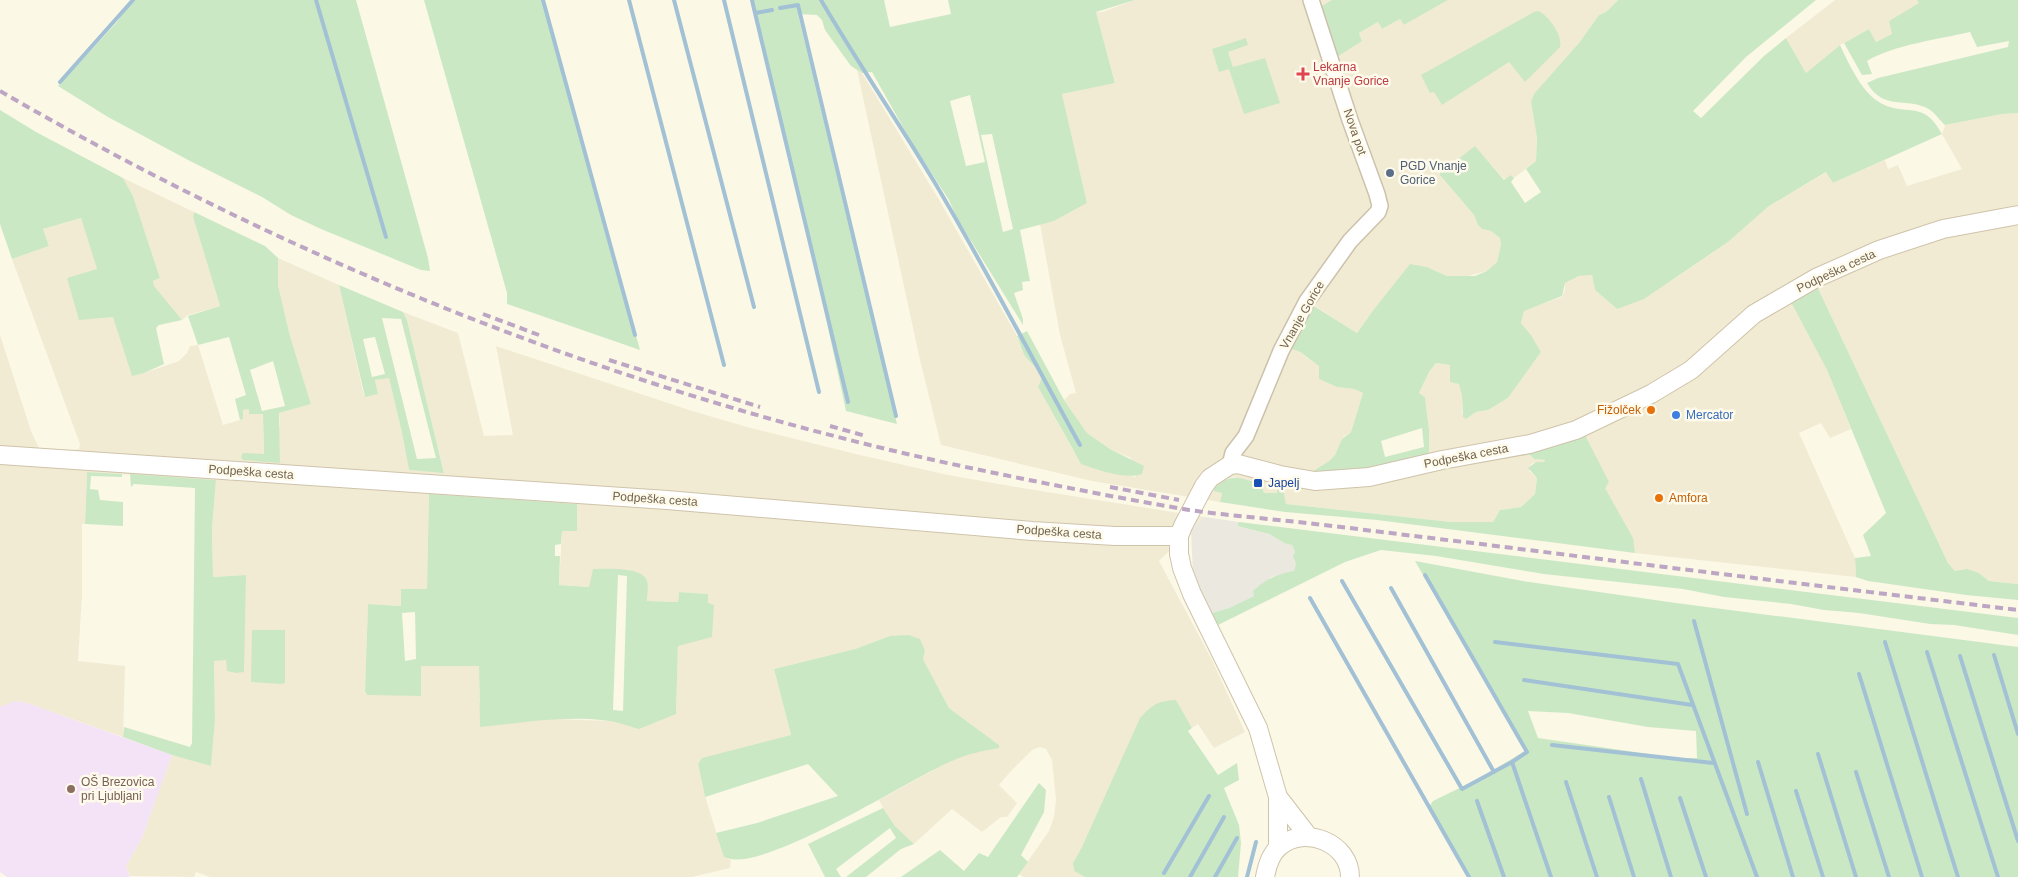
<svg xmlns="http://www.w3.org/2000/svg" width="2018" height="877" font-family="Helvetica,sans-serif">
<style>
.residential{fill:#f2ebd4;fill-rule:evenodd}
.industrial{fill:#ebe8df}
.education{fill:#f4e2f7}
.green{fill:#cbe8c5;fill-rule:evenodd}
.lines{fill:none;stroke-linecap:round;stroke-linejoin:round}
.stream{stroke:#a2c1d5;stroke-width:4}
.tertiary-casing{stroke:#ccc2ac;stroke-width:18}
.secondary-casing{stroke:#cfc3aa;stroke-width:20}
.tertiary{stroke:#fff;stroke-width:15}
.secondary{stroke:#fff;stroke-width:18}
.rail{stroke:#bda5c4;stroke-width:4;stroke-dasharray:8 5;stroke-linecap:butt}
.health-dot{fill:#e0444e;stroke:#fefbec;stroke-width:2}
.service-dot{fill:#5c6f8a;stroke:#fefbec;stroke-width:2}
.food-dot{fill:#e8710a;stroke:#fefbec;stroke-width:2}
.shop-dot{fill:#3f7fe0;stroke:#fefbec;stroke-width:2}
.transit-dot{fill:#1a4fb4;stroke:#fefbec;stroke-width:2}
.education-dot{fill:#8d6e63;stroke:#fefbec;stroke-width:2}
.labels{text-anchor:middle;dominant-baseline:central;stroke-width:5;stroke-linejoin:round;paint-order:stroke}
.health-label{font-size:12px;fill:#be3a42;stroke:#fefbec;text-anchor:start}
.street-label{font-size:12px;fill:#73634c;stroke:#fefbec}
.service-label{font-size:12px;fill:#4e5e75;stroke:#fefbec;text-anchor:start}
.food-label{font-size:12px;fill:#c56008;stroke:#fefbec;text-anchor:end}
.shop-label{font-size:12px;fill:#366cbe;stroke:#fefbec;text-anchor:start}
.transit-label{font-size:12px;fill:#164399;stroke:#fefbec;text-anchor:start}
.education-label{font-size:12px;fill:#785e54;stroke:#fefbec;text-anchor:start}
</style>
<rect width="100%" height="100%" fill="#fbf8e6"/>
<path class="residential" d="M1135,0H1332L1320,8L1362,41L1359,33L1378,22L1382,29L1400,19L1404,25L1448,0H1618L1606,12L1599,15L1579,43L1531,102L1537,138L1536,161L1514,178L1511,175L1505,180L1475,147L1439,174L1474,215L1478,225L1482,229L1491,231L1500,238L1501,245L1497,262L1487,271L1468,276H1447L1427,267L1410,265L1374,309L1357,333L1315,306L1308,316L1294,340L1295,349L1319,366L1337,387L1354,389L1363,393L1351,432L1344,436L1335,455L1329,461L1310,473L1429,454V430L1425,397L1419,393L1429,372L1436,363L1450,365L1459,383L1462,396V414L1466,419L1476,412L1488,410L1508,398L1541,352L1531,335L1521,323L1524,310L1562,297L1565,289V283L1579,276L1592,275L1595,290L1617,309L1674,279L1728,242L1769,206L1827,172L1833,183L1885,160L1888,169L1898,165L1907,186L1962,169L1942,134L1945,125L2002,114L2018,113V584L1989,581L1979,573L1955,571L1948,563L1816,284L1809,333L1827,370L1851,429L1830,438L1821,423L1799,433L1855,558L1856,577L1635,553L1632,538L1604,487L1584,435L1526,455H1530L1534,459L1545,460L1544,462H1536L1531,464L1529,471L1537,478L1535,494L1521,507L1500,510L1493,522H1451L1286,504L1283,488L1277,493H1264L1261,484L1234,477L1225,479L1214,488L1222,493L1220,502L1092,481L941,445L920,360L857,70L862,73L938,198L1017,336L1022,351L1030,363L1039,368L1043,375L1038,387L1075,454L1093,468L1136,477L1131,458L1110,449L1087,433L1064,400L1070,394L1076,393L1060,335L1040,224L1054,221L1087,203L1062,94L1115,82L1096,12H1102Z
M1835,0H1917L1920,3L1890,21L1893,34L1876,42L1869,29L1840,45L1806,73L1786,38Z
M123,178L194,212L193,217L220,306L188,315L182,320L159,294L154,286L153,281L160,278L133,196Z
M81,218L113,317L144,373L179,361L187,353L190,346L198,345L223,425L243,419V410L249,409L250,414H263L264,461L280,425L279,413L311,404L290,336L278,285V258L339,285L364,396L378,394L375,380L389,377L402,433L409,470L444,472L407,320L403,312L458,333L484,436L513,435L496,346L689,410L747,427L860,455L948,475L1016,487L1204,517L1159,561L1212,660L1245,732L1214,748L1198,724L1192,728L1176,700L1073,863L1074,871L1085,877H1023L1019,874L1049,831L1054,817L1056,800L1052,760L1046,749L1040,747L1032,750L1011,771L999,785L1017,803L1007,817H1001L982,832L952,809L914,844L895,826L883,808L879,800L950,761L971,753L999,748V745L949,708L923,659L925,651L890,636L855,649L774,669L791,735L698,764L704,793L724,857L731,860L730,868L692,877H210L196,872L194,877L130,876L126,866L142,838L172,755L211,765L215,720L214,660L226,659L245,575L213,577L212,529L216,480L87,472L85,521V524H82V595L78,661L125,666L123,737L27,703L15,701L0,707V335L31,431L39,448L72,450L79,449L80,444L12,259L49,246L43,229ZM429,495L562,531L559,585L589,587L629,569L647,601L678,602L679,592L708,594V603L678,645L676,713L611,721L555,719L479,702V666H421L367,695L365,691L368,604L401,606L427,589Z"/>
<path class="industrial" d="M1204,517L1239,522L1237,526L1269,534L1286,544L1292,545L1295,552L1294,561L1297,565L1295,571L1271,577L1254,596L1229,608L1212,613L1193,573L1191,530Z"/>
<path class="education" d="M15,701L27,703L172,755L142,838L126,866L130,877H7L0,872V707Z"/>
<path class="green" d="M133,0H356L428,258L430,271L421,270L321,229L291,215L262,197L190,161L108,117L58,86L116,23Z
M424,0H544L640,350L507,304V293Z
M752,0H884L890,27L951,14L948,0H1135L1096,12L1115,83L1062,94L1087,203L1054,221L1020,230L1030,281L1022,282L1023,290L1014,293L1023,319V325L957,218L949,200L912,143L872,72L862,73L851,66L825,30L822,20L817,15L798,14L897,424L846,411L813,258ZM970,95L985,162L966,166L950,101ZM992,134L1013,229L1003,232L981,135Z
M1332,0H1448L1404,25L1400,19L1382,29L1378,22L1359,33L1362,41L1337,57L1320,7Z
M1618,0H1816L1746,57L1693,111L1701,118L1764,56L1786,38L1806,73L1840,45C1849,64 1861,91 1879,102C1905,118 1923,98 1942,134L1833,183L1826,172L1769,206L1728,242L1644,299L1617,309L1595,290L1592,275L1579,276L1565,283L1562,296L1524,311L1521,323L1531,335L1541,352L1508,398L1488,410L1476,412L1466,419L1463,417L1462,396L1459,384L1450,382V365L1436,363L1429,372L1419,393L1425,397L1429,430V454L1424,458L1369,472L1310,473L1329,461L1335,455L1342,439L1351,432L1363,393L1354,389L1337,387L1319,379V366L1300,352L1290,348L1314,306L1357,333L1374,309L1410,264L1427,267L1447,276H1475L1487,271L1497,262L1501,245L1500,238L1491,231L1482,229L1478,225L1474,215L1439,174L1475,146L1504,180L1511,175L1514,178L1511,182L1525,203L1541,192L1526,169L1536,161L1537,138L1531,102L1534,94L1579,43L1599,15L1606,12ZM1422,428L1424,447L1385,457L1381,441Z
M1917,0H2018V113L2002,114L1945,125C1939,120 1935,112 1927,108C1904,97 1884,111 1867,83L1878,78L2008,47L2009,41L1977,47L1970,32C1940,39 1893,45 1867,61L1872,74L1862,75L1844,43L1869,29L1876,42L1892,34L1889,21L1919,3Z
M1539,11C1549,17 1563,35 1560,47L1525,82L1509,62L1442,105L1434,92L1430,93L1421,75L1534,12Z
M1246,38L1248,45L1228,52L1233,67L1265,58L1280,103L1244,114L1229,69L1219,72L1212,49Z
M0,110L36,132L123,178L133,196L160,278L153,281L154,286L182,320L159,325L156,328L164,364L144,373L132,376L113,317L79,320L67,278L97,269L81,218L43,229L49,246L12,259L0,224Z
M194,212L265,246L278,258V285L290,336L311,404L279,413L280,463L243,460L241,457L243,453L264,454L263,414H249V409L243,410V419L240,420L235,399L246,395L229,337L198,345L188,316L220,306L193,217ZM273,361L285,406L262,411L250,370Z
M1816,284L1948,563L1955,571L1967,569L1979,573L1989,581L2018,584V600L1966,595L1868,581L1856,577L1855,558L1871,556L1863,535L1886,513L1827,370L1790,300Z
M339,285L403,312L407,320L444,473L409,470L402,433L389,378L375,380L378,394L365,397ZM382,318L401,319L436,458L417,459ZM375,337L385,374L372,377L363,339Z
M1027,331L1064,400L1087,433L1110,449L1144,466L1142,474C1127,480 1097,470 1081,464L1038,387L1043,375C1039,366 1035,368 1029,361C1022,354 1021,345 1017,336Z
M1585,435L1609,482L1605,488L1633,538L1635,553L1377,520L1285,512L1220,502L1222,493L1214,491V488C1232,472 1240,478 1261,484L1264,493H1277L1278,487L1283,488L1286,504L1451,522H1493L1500,510L1521,507L1535,494L1537,478L1528,468L1536,462H1544L1545,460L1534,459L1530,455L1518,456L1516,453Z
M87,472L122,474V477L91,476L90,489L98,490L100,500L123,502V526L85,524Z
M130,474L216,480L212,529L213,577L246,575L244,672L236,673L227,671L226,660L214,661L215,720L211,766L172,755L123,737L124,727L190,747L192,743L195,488L134,484L131,487Z
M429,494L577,504V531H562L561,544L555,545V556H560L559,585L589,587L593,569C605,569 643,566 647,581C649,587 647,595 647,601L678,602L679,592L708,594V603L714,605L712,637L678,646L676,714L639,729C630,727 619,722 609,721C567,715 522,723 480,727L479,666H421V696L367,695L365,691L368,604L401,606V589H427ZM618,575L627,576L623,711L613,710ZM415,612L416,659L405,661L402,613Z
M1239,522L2018,618V635L1954,625L1930,624L1859,613L1824,610L1791,604L1724,597L1683,589L1544,574L1436,556L1381,550L1345,562L1218,625L1212,613L1229,608L1254,596L1253,591C1265,579 1278,574 1294,571L1296,565L1293,556L1295,552L1292,545L1286,544L1269,534L1237,526Z
M1415,561L1523,581L1676,603L2018,647V877H1469L1429,807L1433,801L1480,778L1525,751ZM1528,711L1568,713L1648,727L1696,731L1697,758H1676L1538,738Z
M252,630H285V683L281,684L251,682Z
M909,635L920,639L925,651L923,659L949,708L999,745V748C983,751 967,754 952,761C910,778 761,876 724,857L716,833L757,823L838,796L808,764L705,797L698,764L702,758L791,735L774,669L855,649L890,636Z
M1176,700L1192,728L1188,731L1218,775L1237,763L1239,780L1224,788L1239,825L1241,843L1238,877H1085L1074,871L1073,863L1082,847L1140,718C1153,705 1156,701 1176,700Z
M1039,783L1046,790L1044,812L1021,855L1028,862L1017,877H901L940,850L964,871L979,853L988,857Z
M883,808L895,826L914,844L901,849L866,877H846L896,838L890,828L836,869L841,877H825L808,844Z"/>
<g class="lines">
<path class="stream" d="M316,0L386,237
M543,0L635,335
M629,0L724,365
M674,0L754,307
M724,0L819,392
M752,0L755,13L772,10
M821,0C857,62 898,121 935,183C986,269 1032,358 1080,445
M780,8L798,5L896,416
M755,13L848,402
M60,82L133,0
M1425,575L1527,752L1512,762
M1342,581L1462,789L1512,762L1551,877
M1391,588L1494,772
M1310,598L1469,877
M1694,621L1747,814
M1495,642L1678,664L1757,877
M1885,642L1958,877
M1927,652L1998,877
M1994,655L2018,734
M1960,656L2018,841
M1859,674L1922,877
M1524,680L1692,705
M1552,745L1713,763
M1818,754L1856,877
M1758,762L1793,877
M1856,772L1889,877
M1641,779L1671,877
M1566,782L1597,877
M1796,791L1823,877
M1609,797L1634,877
M1680,798L1706,877
M1477,801L1504,877
M1164,873L1209,796
M1190,877L1224,817
M1215,877L1237,838
M1247,877L1256,842"/>
<defs>
<path id="tertiary" d="M1230,465L1233,453L1246,436L1281,351L1307,301L1350,241L1378,212L1380,206L1377,194L1350,120L1311,0"/>
<path id="secondary" d="M0,455L667,500L1032,531L1115,536H1179
M1278,797L1309,837
M1278,847V797L1258,728L1192,594L1182,568L1179,554V536L1183,526L1204,486L1210,478L1230,465L1238,464L1280,475L1315,481L1369,477L1442,460L1530,444L1576,430L1651,394L1691,370L1754,314L1816,278L1879,250L1943,229L2018,215
M1265,877C1267,866 1271,853 1280,846C1305,825 1350,843 1350,877"/>
</defs>
<use href="#tertiary" class="tertiary-casing"/>
<use href="#secondary" class="secondary-casing"/>
<use href="#tertiary" class="tertiary"/>
<use href="#secondary" class="secondary"/>
<path class="rail" d="M0,91C298,264 624,394 961,466C1037,482 1113,497 1189,510C1231,516 1274,519 1315,524C1368,530 1420,537 1473,543C1654,566 1836,588 2018,610
M483,314L539,335
M609,360L760,407
M830,426L866,436
M1110,487L1179,500"/>
</g>
<path class="health-dot" d="M1300.5 66.5h5v5h5v5h-5v5h-5v-5h-5v-5h5z"/>
<circle class="service-dot" cx="1390" cy="173" r="5"/>
<g class="food-dot">
<circle cx="1651" cy="410" r="5"/>
<circle cx="1659" cy="498" r="5"/>
</g>
<circle class="shop-dot" cx="1676" cy="415" r="5"/>
<rect class="transit-dot" x="1253" y="478" width="10" height="10" rx="2.5"/>
<circle class="education-dot" cx="71" cy="789" r="5"/>
<g class="labels">
<g class="health-label">
<text x="1313" y="67">Lekarna<tspan x="1313" dy="14">Vnanje Gorice</tspan></text>
</g>
<g class="street-label">
<text transform="translate(1355 132) rotate(71)">Nova pot</text>
<text transform="translate(1836 271) rotate(-25)">Podpeška cesta</text>
<text transform="translate(1302 315) rotate(-60)">Vnanje Gorice</text>
<text transform="translate(1466 456) rotate(-11)">Podpeška cesta</text>
<text transform="translate(251 472) rotate(4)">Podpeška cesta</text>
<text transform="translate(655 499) rotate(4)">Podpeška cesta</text>
<text transform="translate(1059 532) rotate(4)">Podpeška cesta</text>
</g>
<g class="service-label">
<text x="1400" y="166">PGD Vnanje<tspan x="1400" dy="14">Gorice</tspan></text>
</g>
<g class="food-label">
<text x="1641" y="410">Fižolček</text>
<text x="1669" y="498" text-anchor="start">Amfora</text>
</g>
<g class="shop-label">
<text x="1686" y="415">Mercator</text>
</g>
<g class="transit-label">
<text x="1268" y="483">Japelj</text>
</g>
<g class="education-label">
<text x="81" y="782">OŠ Brezovica<tspan x="81" dy="14">pri Ljubljani</tspan></text>
</g>
</g>
</svg>
